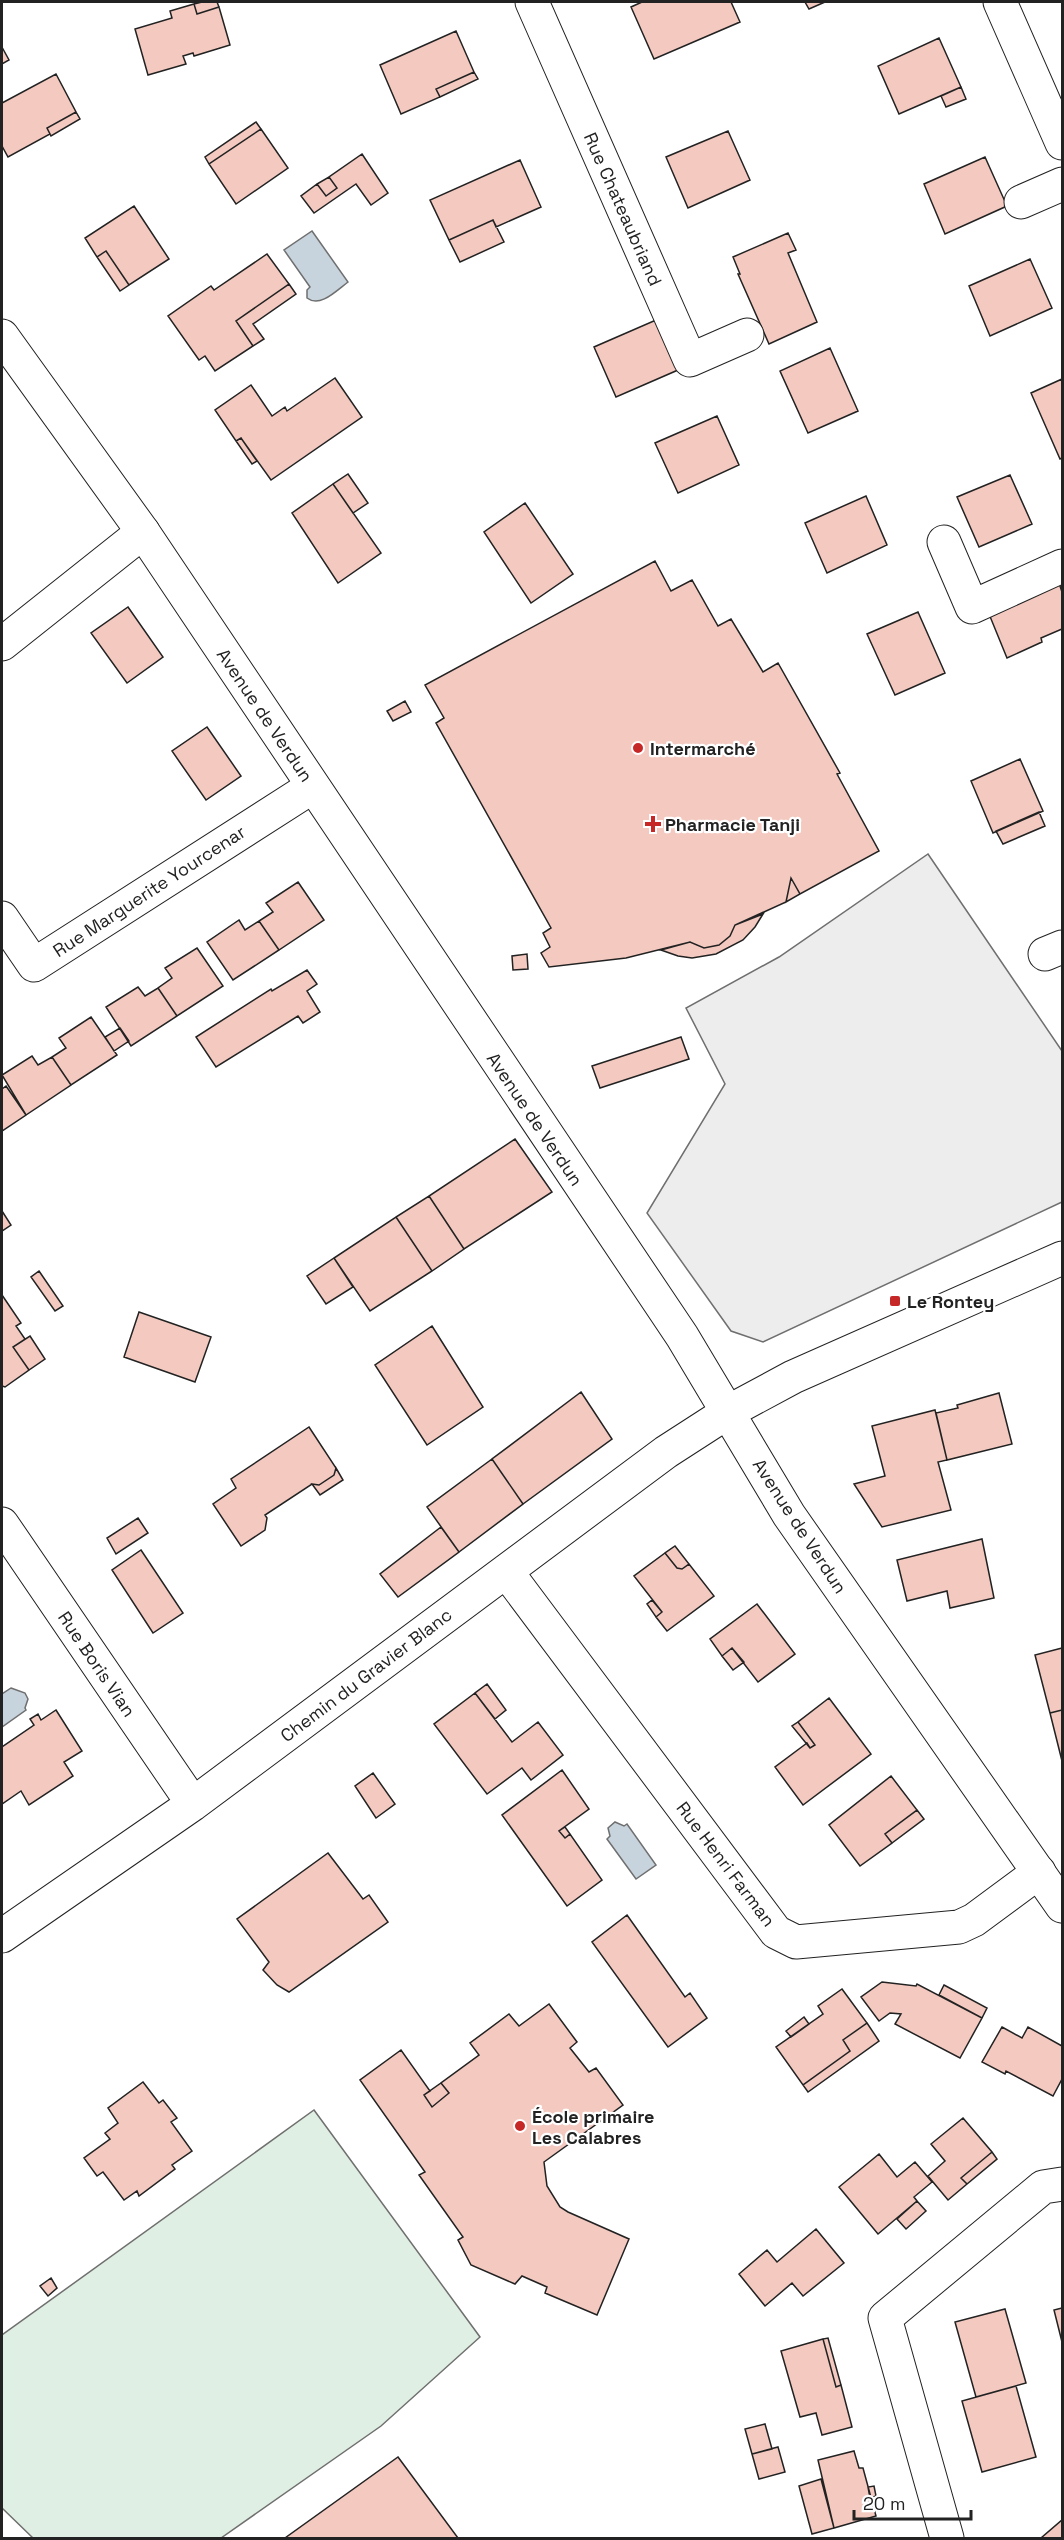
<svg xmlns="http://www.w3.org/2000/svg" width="1064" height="2540" font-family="'Space Grotesk',sans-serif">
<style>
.green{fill:#e0efe3;stroke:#6f6f6f;stroke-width:1.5}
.parking{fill:#ededed;stroke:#6f6f6f;stroke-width:1.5}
.water{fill:#c7d3dd;stroke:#6f6f6f;stroke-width:1.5}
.building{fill:#f3c9c0;stroke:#222;stroke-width:1.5}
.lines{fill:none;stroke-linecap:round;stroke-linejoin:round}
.street-casing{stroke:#222;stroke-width:35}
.secondary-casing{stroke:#222;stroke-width:35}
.street{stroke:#fff;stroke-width:33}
.secondary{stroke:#fff;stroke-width:33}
.poi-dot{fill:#c62828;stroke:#fff;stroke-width:2}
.labels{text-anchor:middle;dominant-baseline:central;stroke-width:4.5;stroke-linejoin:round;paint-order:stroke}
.street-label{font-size:18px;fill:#222;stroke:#fff}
.poi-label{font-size:18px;font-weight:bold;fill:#222;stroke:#fff;text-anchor:start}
</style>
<rect width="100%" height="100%" fill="#fff"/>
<path class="green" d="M314,2110L480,2337L381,2426L221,2538H33L2,2508V2335Z"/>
<path class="parking" d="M928,854L1062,1051V1202L763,1342L731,1331L647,1213L725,1084L686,1008L779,957Z"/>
<path class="water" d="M312,231L348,282C336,291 320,308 307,298V290L310,287L284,250Z
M11,1688L25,1693L28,1699L25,1708L26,1710L2,1727V1694Z
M615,1822L624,1826L627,1824L656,1865L636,1879L607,1839L610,1836L608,1828Z"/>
<path class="building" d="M202,2H217L219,7L197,14L194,4Z
M642,2H731L740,22L654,59L631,7Z
M805,2H825L809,9Z
M194,4L197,14L219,7L230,45L194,56L193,53L183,56L186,64L148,75L135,29L172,18L170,11Z
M456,31L474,72L436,89L440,97L401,114L380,65Z
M939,38L961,87L899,114L878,66Z
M3,49L9,60L2,64V50Z
M474,72L478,79L440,97L436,89Z
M56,74L76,112L47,128L50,134L8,157L2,146V103Z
M961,87L966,99L946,107L941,96Z
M76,112L80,119L51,136L47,128Z
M256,122L261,129L209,164L205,157Z
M261,129L288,168L236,204L209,164Z
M728,131L750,180L688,208L666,157Z
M362,154L388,193L371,205L356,184L314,213L301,196L317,184L326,196L337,188L329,177Z
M985,157L1007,206L945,234L924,184Z
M520,160L541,207L496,227L493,220L449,240L430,200Z
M329,177L337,188L326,196L317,184Z
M134,206L169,259L129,285L106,251L97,257L85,238Z
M493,220L504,242L460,262L449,240Z
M788,233L796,250L788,253L817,322L769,344L738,274H740L733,257Z
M106,251L129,285L120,291L97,257Z
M267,254L289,284L236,321L253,346L215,371L205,356L199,360L168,316L211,286L214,290Z
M1030,259L1052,308L990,336L969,286Z
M289,284L296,294L253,324L264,339L253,346L236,321Z
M656,320L678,370L616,397L594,347Z
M830,348L858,411L808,433L780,371Z
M335,378L362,417L271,480L241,438L236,441L215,410L251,385L272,416L285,407L287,411Z
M1062,379V458L1060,459L1031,393Z
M717,416L739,465L678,493L655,443Z
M241,438L257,461L252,464L236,441Z
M348,474L368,503L353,513L333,484Z
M1010,475L1032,524L979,547L957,497Z
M333,484L381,553L338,583L292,513Z
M866,496L887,545L827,573L805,523Z
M525,503L573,574L531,603L484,532Z
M655,561L671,591L692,580L718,626L731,619L763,672L778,663L840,773L837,774L879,851L800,894L791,878L786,902L735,925L730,936L719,945L704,948L690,942L626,958L549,967L541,953L550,947L543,933L551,928L436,723L444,718L425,685Z
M1059,583L1062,592V629L1041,638L1042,642L1007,658L989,614Z
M128,607L163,657L127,683L91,633Z
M918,612L945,673L895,695L867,634Z
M405,701L411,712L393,721L387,711Z
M207,727L241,776L206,800L172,751Z
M1020,759L1043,811L993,833L971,781Z
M1039,812L1045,826L1003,844L996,831Z
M791,878L800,894L786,902Z
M298,882L324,920L279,950L259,921L273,912L266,903Z
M763,914L755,927L743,940L716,954L692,958L678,956L661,950L690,942L704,948L719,945L730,936L735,925Z
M239,920L245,930L259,921L279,950L233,980L207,942Z
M197,948L223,986L177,1016L158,988L172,978L165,968Z
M527,954L528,969L513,970L512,956Z
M307,970L317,984L307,991L320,1012L303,1023L298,1016L216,1067L196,1037L271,989L272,991Z
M138,987L145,996L158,988L177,1016L131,1046L106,1007Z
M91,1017L117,1055L71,1085L52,1057L66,1048L59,1038Z
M120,1028L129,1041L114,1051L105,1037Z
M681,1037L689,1059L600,1088L592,1066Z
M32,1056L38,1065L52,1057L71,1085L26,1115L2,1075Z
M6,1086L26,1115L2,1131V1089Z
M515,1139L552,1192L464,1249L429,1196Z
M429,1196L464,1249L432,1271L396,1217Z
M2,1211L11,1225L2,1231Z
M396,1217L432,1271L370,1311L334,1258Z
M334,1258L353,1287L326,1304L307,1276Z
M39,1271L63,1306L55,1311L31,1277Z
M2,1295L21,1323L16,1326L25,1339L13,1347L29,1370L5,1387L2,1386Z
M139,1312L211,1337L195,1382L124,1357Z
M432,1326L483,1407L427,1445L375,1365Z
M30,1336L45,1359L29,1370L13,1347Z
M581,1392L612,1439L523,1504L492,1459Z
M999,1393L1012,1444L947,1460L936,1413L958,1408L957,1405Z
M935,1410L947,1460L938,1462L951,1510L882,1527L854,1484L885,1476L872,1426Z
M309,1427L336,1468L334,1475L319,1485L312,1484L265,1515L267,1518L265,1530L241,1546L213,1504L236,1488L231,1479Z
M492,1459L523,1504L459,1552L427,1507Z
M336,1468L343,1480L320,1495L312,1484L319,1485L334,1475Z
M138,1518L148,1533L116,1554L107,1538Z
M441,1527L459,1552L398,1597L380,1574Z
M982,1539L994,1598L950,1608L947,1591L907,1601L897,1560Z
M675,1546L689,1564L682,1569L677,1568L665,1553Z
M141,1550L183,1613L153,1633L112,1570Z
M665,1553L677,1568L682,1569L689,1564L714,1596L667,1631L656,1617L662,1612L634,1576Z
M652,1600L662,1612L656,1617L647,1604Z
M757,1604L795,1654L758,1682L732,1648L722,1656L710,1639Z
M732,1648L744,1662L733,1670L722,1656Z
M1062,1648V1710L1050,1713L1035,1655Z
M487,1684L506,1710L495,1719L475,1693Z
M475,1693L512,1742L538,1722L563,1755L531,1780L522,1768L487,1794L434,1724Z
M829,1698L871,1754L803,1805L775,1767L807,1743L810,1748L815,1745L798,1722Z
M56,1710L82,1751L64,1762L73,1776L29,1805L21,1791L2,1804V1747L34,1725L30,1719L38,1714L41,1720Z
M1062,1710V1761L1050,1713Z
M798,1722L815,1745L810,1748L792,1726Z
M562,1770L589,1809L559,1831L565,1838L570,1834L602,1880L567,1906L502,1815Z
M373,1773L395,1804L376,1818L355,1786Z
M891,1776L917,1810L885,1834L892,1843L860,1866L829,1825Z
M917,1810L924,1819L892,1843L885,1834Z
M565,1827L570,1834L565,1838L559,1831Z
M328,1853L363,1899L369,1895L388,1922L289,1992L277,1985L263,1970L269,1962L237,1919Z
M627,1915L685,1997L690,1993L707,2018L668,2047L592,1942Z
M882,1982L916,1986L917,1984L982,2018L960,2058L895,2024L901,2014L890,2013L879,2021L861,1997Z
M944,1985L987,2008L982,2018L939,1995Z
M842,1989L867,2023L843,2040L850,2051L803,2085L776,2047L823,2014L818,2006Z
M549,2004L577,2042L570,2048L589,2072L596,2068L623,2105L544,2162L547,2186L560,2207L568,2212L629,2239L597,2315L545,2293L547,2287L522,2276L515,2284L471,2265L458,2240L463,2237L419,2175L425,2172L360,2080L401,2050L430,2091L424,2095L432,2107L449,2093L441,2083L479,2055L470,2043L509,2014L519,2026Z
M804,2017L809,2024L791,2037L786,2031Z
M867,2023L879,2041L808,2092L803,2085L850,2051L843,2040Z
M1002,2027L1022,2038L1028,2027L1062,2046V2079L1053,2096L1006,2071L1005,2074L982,2062Z
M143,2082L159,2103L163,2100L177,2118L171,2122L192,2151L172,2165L175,2169L139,2196L137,2191L124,2200L103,2172L97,2176L84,2158L110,2139L105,2133L118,2123L108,2108Z
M441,2083L449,2093L432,2107L424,2095Z
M963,2118L992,2152L961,2178L967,2184L948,2200L928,2176L945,2161L931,2144Z
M992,2152L997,2159L967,2184L961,2178Z
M879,2154L897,2177L915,2162L932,2182L914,2197L917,2201L878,2234L839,2187Z
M917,2201L926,2211L906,2229L897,2219Z
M816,2229L844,2263L803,2296L792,2283L765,2306L739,2274L767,2250L777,2262Z
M51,2278L57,2288L48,2296L40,2286Z
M1062,2308V2342L1054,2310Z
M1005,2309L1026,2383L976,2397L955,2322Z
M828,2338L841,2385L836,2387L823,2339Z
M823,2339L836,2387L841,2385L852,2427L822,2435L816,2413L800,2417L781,2351Z
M1016,2386L1036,2457L982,2472L962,2401Z
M765,2424L772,2449L752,2454L745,2429Z
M778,2447L785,2472L759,2479L752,2454Z
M854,2451L859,2468H863L876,2516L834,2528L818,2460Z
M398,2457L458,2538H285Z
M821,2479L834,2528L812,2534L799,2486Z
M874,2486L876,2496L870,2498L868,2487Z
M1062,2520V2538H1041Z"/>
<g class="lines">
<defs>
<path id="street" d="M532,2L690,360L747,335
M1000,2L1062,143
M1021,202L1062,184
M944,542L972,607L1062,566
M2,644L143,532
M2,918L34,965L312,787
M1045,954L1062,947
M2,1524L193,1804
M506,1571L776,1932L796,1942L959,1927L974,1920L1039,1872
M2,1936L193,1804L666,1452L728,1412L793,1377L1062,1258
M947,2538L885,2318L1043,2187L1062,2184"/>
<path id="secondary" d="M2,336L143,532L682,1336L789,1515L1062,1906"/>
</defs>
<use href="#street" class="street-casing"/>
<use href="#secondary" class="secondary-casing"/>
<use href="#street" class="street"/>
<use href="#secondary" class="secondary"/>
</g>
<g class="poi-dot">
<circle cx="638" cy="748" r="6"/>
<path d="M650 815h6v6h6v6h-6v6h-6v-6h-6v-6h6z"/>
<rect x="889" y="1295" width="12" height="12" rx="3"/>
<circle cx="520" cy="2126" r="6"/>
</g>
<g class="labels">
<g class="street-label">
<text transform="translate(623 209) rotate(66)">Rue Chateaubriand</text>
<text transform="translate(265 715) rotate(56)">Avenue de Verdun</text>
<text transform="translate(149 891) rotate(-33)">Rue Marguerite Yourcenar</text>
<text transform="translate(535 1119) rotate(56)">Avenue de Verdun</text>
<text transform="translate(800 1526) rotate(57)">Avenue de Verdun</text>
<text transform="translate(97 1664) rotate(56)">Rue Boris Vian</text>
<text transform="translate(366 1675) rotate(-37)">Chemin du Gravier Blanc</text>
<text transform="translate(726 1864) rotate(53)">Rue Henri Farman</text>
</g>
<g class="poi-label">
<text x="650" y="748">Intermarché</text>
<text x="665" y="824">Pharmacie Tanji</text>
<text x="907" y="1301">Le Rontey</text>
<text x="532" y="2116">École primaire<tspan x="532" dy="21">Les Calabres</tspan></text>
</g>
</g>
<rect width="1064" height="2540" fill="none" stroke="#222222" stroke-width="6"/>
<path d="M854 2510v9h117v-9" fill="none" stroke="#222222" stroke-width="3"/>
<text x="863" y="2510" font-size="18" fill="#222222" stroke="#ffffff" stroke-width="4.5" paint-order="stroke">20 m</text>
</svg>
